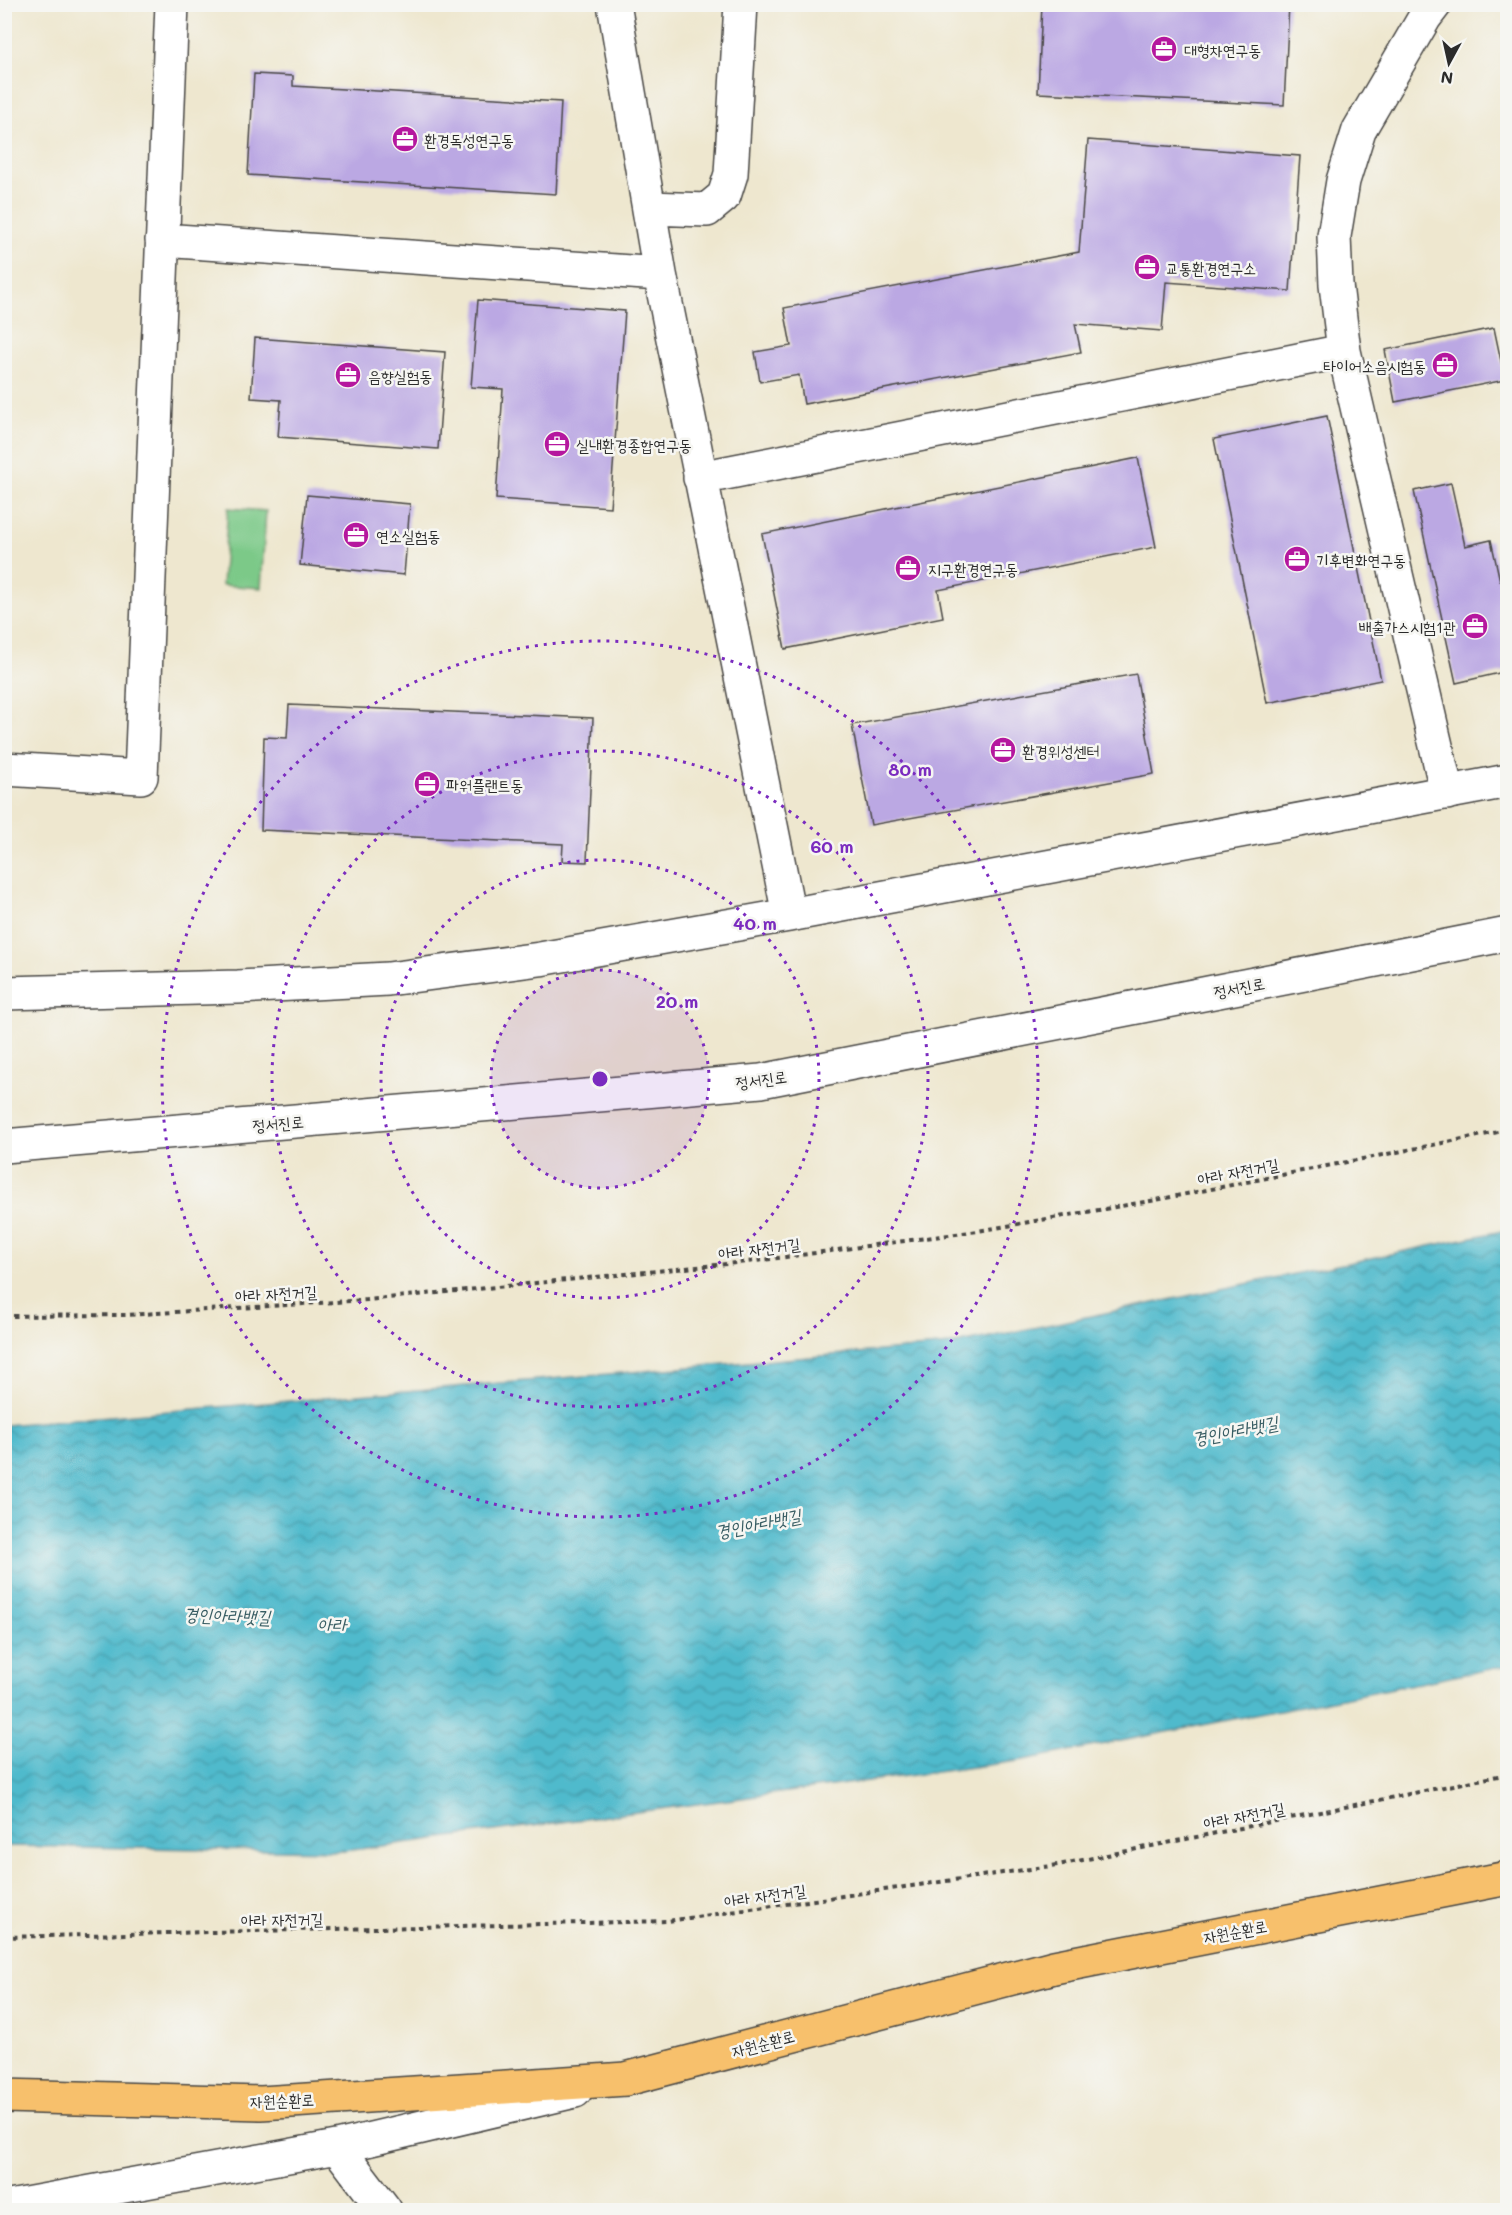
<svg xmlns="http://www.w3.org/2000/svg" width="1512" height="2215" font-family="Mali,'Poor Story',sans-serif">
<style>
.pitch{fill:#7cc988;stroke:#547a5a;stroke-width:1.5}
.water{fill:url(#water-waves);stroke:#3d727c;stroke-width:1.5}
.building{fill:#bba8e3}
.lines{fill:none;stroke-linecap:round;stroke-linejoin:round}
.minor-casing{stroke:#484744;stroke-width:36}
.major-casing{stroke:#484744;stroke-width:36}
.path{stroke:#484744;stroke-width:4;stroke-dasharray:4.5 4.5;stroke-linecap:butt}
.minor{stroke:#fff;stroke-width:33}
.major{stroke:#f7c06c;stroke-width:33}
.ring{fill:none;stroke:#7b2cbf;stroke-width:3;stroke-dasharray:3 6}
.labels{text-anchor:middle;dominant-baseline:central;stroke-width:5;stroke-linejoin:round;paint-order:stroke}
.poi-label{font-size:16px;fill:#2b2b2b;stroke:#f6f6f2;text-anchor:start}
.street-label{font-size:16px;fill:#2b2b2b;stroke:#f6f6f2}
.water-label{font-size:18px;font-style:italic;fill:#385d63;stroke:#f6f6f2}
.centre{fill:#7b2cbf;stroke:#f6f6f2;stroke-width:3}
.ring-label{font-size:18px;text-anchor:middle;font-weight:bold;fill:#7b2cbf;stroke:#f6f6f2;stroke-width:5;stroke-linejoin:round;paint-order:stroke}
</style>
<defs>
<pattern id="water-waves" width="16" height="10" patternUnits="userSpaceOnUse" patternTransform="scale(1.5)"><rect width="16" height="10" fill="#4fbacc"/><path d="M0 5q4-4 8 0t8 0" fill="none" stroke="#4297a6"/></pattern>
</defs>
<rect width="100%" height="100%" fill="#f6f6f2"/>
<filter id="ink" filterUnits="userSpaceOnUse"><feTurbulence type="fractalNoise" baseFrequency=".0167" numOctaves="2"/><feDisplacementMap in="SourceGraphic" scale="12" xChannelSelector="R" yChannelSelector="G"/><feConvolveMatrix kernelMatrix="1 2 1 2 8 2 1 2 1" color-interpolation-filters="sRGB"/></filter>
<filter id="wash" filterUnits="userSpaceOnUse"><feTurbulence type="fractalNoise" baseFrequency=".008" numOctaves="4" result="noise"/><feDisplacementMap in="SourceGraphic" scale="24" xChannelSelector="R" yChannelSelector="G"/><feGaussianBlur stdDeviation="1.35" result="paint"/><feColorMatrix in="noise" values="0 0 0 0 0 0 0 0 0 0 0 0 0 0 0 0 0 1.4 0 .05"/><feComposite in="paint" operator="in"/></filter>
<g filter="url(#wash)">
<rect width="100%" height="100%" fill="#eee7cf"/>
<path class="pitch" d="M228,508L266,511L261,588L222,585Z"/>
<path class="water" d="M1507,1230V1666L1018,1761L344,1851L5,1846V1425L951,1345Z"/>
<g id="blocks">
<path class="building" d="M1042,4H1289L1284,105L1038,93Z
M254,74L293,76V86L561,102L556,194L248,175Z
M1088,140L1300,156L1290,291L1166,282L1162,331L1075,324L1081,352L804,404L799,375L760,382L755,352L791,346L784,308L1079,252Z
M478,300L625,311L610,507L496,499L503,389L471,387Z
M1494,328L1505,380L1395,402L1385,350Z
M255,338L445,352L438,449L278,437L281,400L251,398Z
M1327,416L1381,680L1267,703L1214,439Z
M1138,458L1156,547L938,590L943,617L785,649L762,534Z
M1451,483L1465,546L1491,540L1500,581L1508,579V671L1456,683L1414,491Z
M307,495L410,504L404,575L300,565Z
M1136,674L1154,774L871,825L852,725Z
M289,705L593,718L587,862L562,861L563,844L261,830L264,737L287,738Z"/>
</g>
</g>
<g filter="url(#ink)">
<use href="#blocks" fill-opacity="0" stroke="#484744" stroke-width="1.5"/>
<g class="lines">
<defs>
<path id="minor" d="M614,4L660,274L789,915
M1435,4L1425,17L1359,130L1343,181L1334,236L1336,285L1344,351L1447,793
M649,208L707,210L724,196L731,174L741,4
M162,240L660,274
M700,478L1344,351
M4,769L141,777L172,4
M4,993L238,987L388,979L540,959L789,915L1508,781
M4,1146L761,1081L1508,934
M337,2147L385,2210
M4,2208L337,2147L575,2091"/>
<path id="major" d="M4,2096L261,2103L626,2079L1054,1967L1508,1878"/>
</defs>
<use href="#minor" class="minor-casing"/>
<use href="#major" class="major-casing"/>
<path class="path" d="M4,1316L126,1315L367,1300L756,1261L978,1231L1156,1200L1508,1130
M4,1937L668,1921L1058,1865L1508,1774"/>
<use href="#minor" class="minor"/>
<use href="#major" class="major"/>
</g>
</g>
<circle cx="600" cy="1079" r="109" fill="#7b2cbf" fill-opacity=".12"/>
<g class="ring">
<circle cx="600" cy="1079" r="109"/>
<circle cx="600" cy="1079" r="219"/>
<circle cx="600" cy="1079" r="328"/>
<circle cx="600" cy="1079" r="438"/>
</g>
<defs>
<symbol id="office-disc" viewBox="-11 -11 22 22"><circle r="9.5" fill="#b5179e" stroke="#f6f6f2"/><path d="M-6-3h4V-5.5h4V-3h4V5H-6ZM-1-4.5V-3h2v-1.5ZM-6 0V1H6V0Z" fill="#fff"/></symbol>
</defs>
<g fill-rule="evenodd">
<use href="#office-disc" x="1149" y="34" width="30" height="30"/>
<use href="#office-disc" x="390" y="124" width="30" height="30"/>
<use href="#office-disc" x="1132" y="252" width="30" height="30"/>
<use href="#office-disc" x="1430" y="350" width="30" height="30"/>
<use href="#office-disc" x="333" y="360" width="30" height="30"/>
<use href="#office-disc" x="542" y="429" width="30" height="30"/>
<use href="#office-disc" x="341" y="520" width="30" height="30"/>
<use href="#office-disc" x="1282" y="544" width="30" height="30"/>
<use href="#office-disc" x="893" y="553" width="30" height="30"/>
<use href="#office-disc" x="1460" y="611" width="30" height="30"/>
<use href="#office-disc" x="988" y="735" width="30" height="30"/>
<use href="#office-disc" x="412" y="769" width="30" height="30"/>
</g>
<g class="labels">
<g class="poi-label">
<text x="1184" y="49">대형차연구동</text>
<text x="424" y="139">환경독성연구동</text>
<text x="1166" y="267">교통환경연구소</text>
<text x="1426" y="365" text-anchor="end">타이어소음시험동</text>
<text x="368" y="375">음향실험동</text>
<text x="576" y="444">실내환경종합연구동</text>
<text x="376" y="535">연소실험동</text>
<text x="1316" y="559">기후변화연구동</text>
<text x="928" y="568">지구환경연구동</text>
<text x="1456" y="626" text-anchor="end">배출가스시험1관</text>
<text x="1022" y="750">환경위성센터</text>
<text x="446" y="784">파워플랜트동</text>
</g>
<g class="street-label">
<text transform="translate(1239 987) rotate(-11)">정서진로</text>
<text transform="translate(761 1079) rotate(-8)">정서진로</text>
<text transform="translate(278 1123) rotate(-5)">정서진로</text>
<text transform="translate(1238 1171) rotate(-11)">아라 자전거길</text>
<text transform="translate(759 1248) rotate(-7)">아라 자전거길</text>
<text transform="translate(276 1293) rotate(-3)">아라 자전거길</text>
<text transform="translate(1244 1815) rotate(-11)">아라 자전거길</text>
<text transform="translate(765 1895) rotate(-8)">아라 자전거길</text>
<text transform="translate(282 1919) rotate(-1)">아라 자전거길</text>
<text transform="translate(1235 1931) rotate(-11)">자원순환로</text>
<text transform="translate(763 2043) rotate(-15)">자원순환로</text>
<text transform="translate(282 2100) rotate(-2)">자원순환로</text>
</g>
<g class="water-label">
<text transform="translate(1235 1430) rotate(-11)">경인아라뱃길</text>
<text transform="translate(758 1523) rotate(-11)">경인아라뱃길</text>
<text transform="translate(227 1615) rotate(2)">경인아라뱃길</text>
<text x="332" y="1624">아라</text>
</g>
</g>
<circle cx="600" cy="1079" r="9" class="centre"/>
<g class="ring-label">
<text x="910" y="776">80 m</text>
<text x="832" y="853">60 m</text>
<text x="755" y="930">40 m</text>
<text x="677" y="1008">20 m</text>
</g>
<rect width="1512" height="2215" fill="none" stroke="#f6f6f2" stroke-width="24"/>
<g transform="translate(1449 63) rotate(188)" stroke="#f6f6f2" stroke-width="4.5" paint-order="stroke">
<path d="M0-4.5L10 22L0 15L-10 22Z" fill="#2b2b2b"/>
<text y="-9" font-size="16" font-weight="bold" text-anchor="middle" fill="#2b2b2b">N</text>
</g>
</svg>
